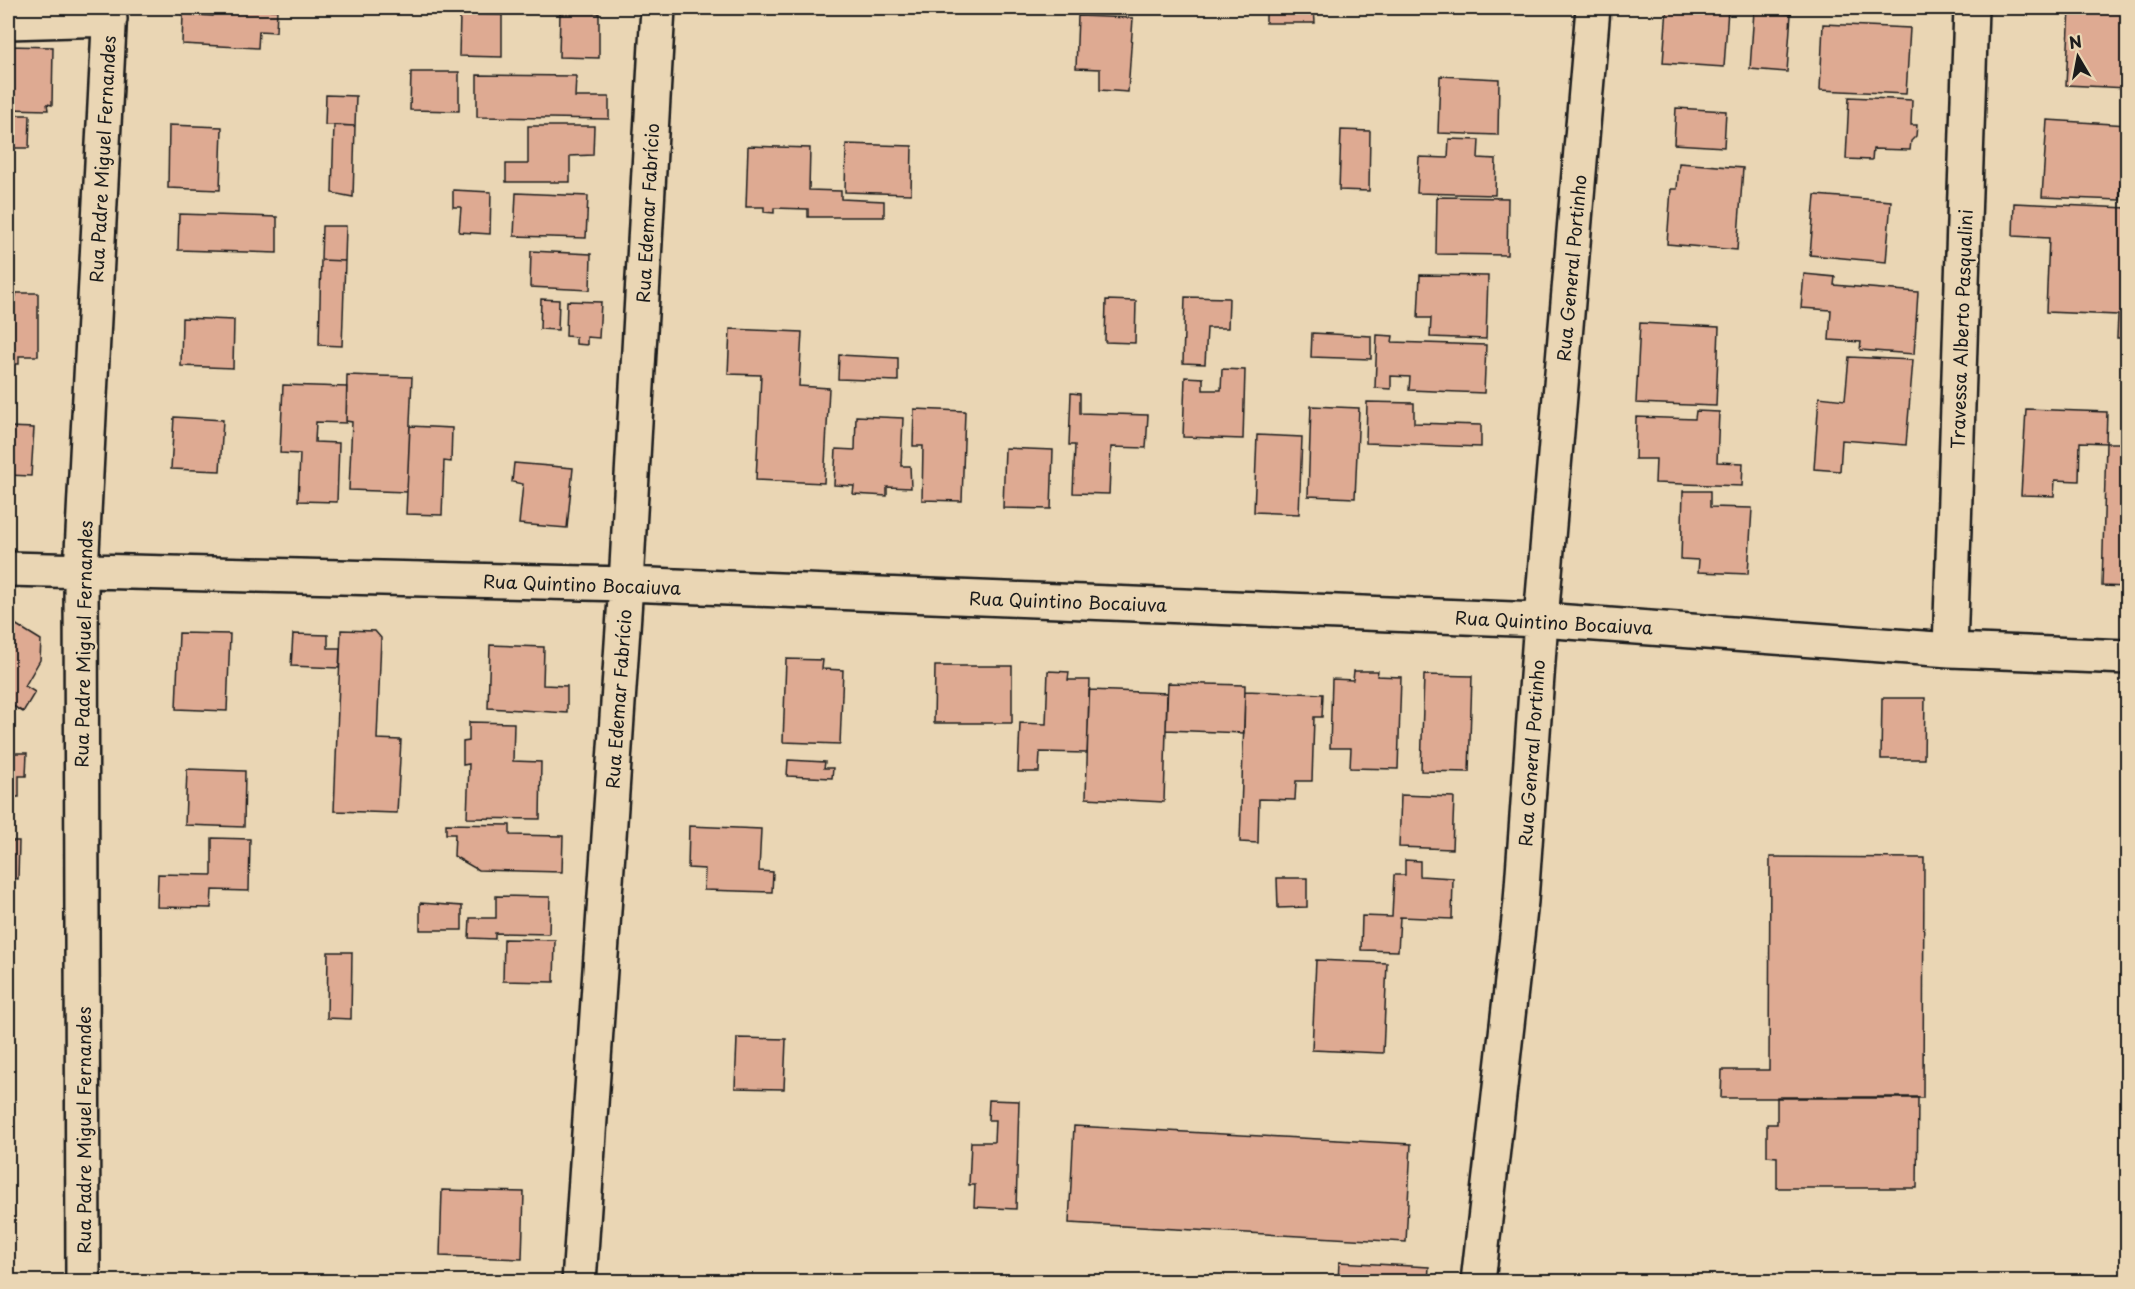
<svg xmlns="http://www.w3.org/2000/svg" width="2135" height="1289" font-family="'Playpen Sans',sans-serif">
<style>
.building{fill:#deaa92;stroke:#1c1c1c;stroke-width:1.5}
.lines{fill:none;stroke-linecap:round;stroke-linejoin:round}
.street-casing{stroke:#1c1c1c;stroke-width:38}
.street{stroke:#ead6b4;stroke-width:33}
.labels{text-anchor:middle;dominant-baseline:central;stroke-width:5;stroke-linejoin:round;paint-order:stroke}
.street-label{font-size:18px;fill:#1c1c1c;stroke:#ead6b4}
</style>
<rect width="100%" height="100%" fill="#ead6b4"/>
<filter id="ink" filterUnits="userSpaceOnUse"><feTurbulence type="fractalNoise" baseFrequency=".0167" numOctaves="2"/><feDisplacementMap in="SourceGraphic" scale="12" xChannelSelector="R" yChannelSelector="G"/><feConvolveMatrix kernelMatrix="1 2 1 2 8 2 1 2 1" color-interpolation-filters="sRGB"/></filter>
<g filter="url(#ink)">
<path class="building" d="M214,8L277,10L276,32L259,31L258,48L182,44L183,14L213,16Z
M1266,8H1314L1315,23H1266Z
M1667,8L1728,9L1724,67L1663,63Z
M2070,8H2128V88L2066,85Z
M1754,11L1791,14L1787,72L1750,69Z
M560,13H599V58L559,57Z
M460,14L502,15V57L459,56Z
M1078,16L1133,18L1128,92L1100,90V69L1076,68Z
M1823,24L1910,28L1906,94L1820,90Z
M8,46L53,47L52,105L47,104L48,110L8,109Z
M411,72H459V111L410,110Z
M477,75L576,76L575,97H609V119L477,117Z
M1440,76L1499,79L1498,135L1438,133Z
M326,95L356,96L355,126L325,125Z
M1849,97L1912,100L1911,125H1917L1916,136L1911,141L1910,150L1873,149L1872,160L1846,159Z
M1676,108L1726,111L1724,147L1674,144Z
M8,115H30L29,148H8Z
M2047,120L2128,125V172H2121L2120,200L2042,197Z
M169,125L222,127L220,190L168,188Z
M334,125L355,126L353,197L332,193Z
M528,126H594L593,155L570,156V182H506V164H528Z
M1341,130L1370,131L1369,191L1339,190Z
M1449,139L1479,140L1478,158L1496,159L1495,195L1417,193L1419,157L1448,158Z
M846,144L912,146L911,194L845,192Z
M748,146L810,148L809,190L841,191V199L884,201V217H808V209L774,208V213L764,212V207H746Z
M1679,163L1743,168L1737,250L1667,244L1671,189H1677Z
M453,190L491,192L490,234L459,232L461,207H453Z
M516,193L588,196L586,238L514,236Z
M1815,195L1891,201L1886,262L1810,255Z
M1437,197L1508,198L1507,255L1436,254Z
M2014,203L2128,208V338H2117L2118,315L2046,312L2049,238L2013,236Z
M179,214L277,217V253L178,250Z
M322,226H346L345,261L321,260Z
M531,251L591,254L590,290L530,287Z
M321,260L345,261L342,346L319,345Z
M1804,274L1835,277L1834,285L1918,292L1914,354L1860,350L1861,342L1829,340L1831,310L1801,308Z
M1420,275L1488,276L1486,339L1430,337L1431,318H1418Z
M16,293H38V356H19V364H8V296H16Z
M1185,297L1229,298L1228,328H1207L1205,364L1183,363Z
M541,299L559,300L558,330L540,329Z
M1106,300L1136,301L1135,343L1105,342Z
M567,301L601,302L599,338L587,337V345L576,344V337L566,336Z
M182,318L234,320L233,368L181,366Z
M1640,323L1719,327L1716,406L1636,403Z
M730,329L802,332L799,386L829,388L824,483L756,480L761,375L728,374Z
M1312,333L1371,336V359L1311,357Z
M1377,335L1393,336L1392,342L1486,345L1484,393L1409,390L1410,377L1391,376V389L1375,388Z
M839,355L898,358V381L838,379Z
M1849,357L1913,360L1906,445L1842,440L1840,471L1814,469L1819,397L1845,400Z
M1222,369L1245,370L1243,439L1183,437L1185,377L1203,378V390H1221Z
M347,375L412,377L407,492L349,490L352,422L346,421Z
M283,385L347,387L346,423L316,422L315,442L339,443L337,502L298,501L300,454L280,453Z
M1071,393L1080,394V413L1148,415L1146,448L1111,447L1109,494L1073,493L1075,445H1069Z
M1367,402L1414,403V423L1481,425V447L1366,443Z
M1311,406L1359,408L1355,498L1308,496Z
M914,409L965,411L962,501L922,500L923,446H913Z
M2026,409L2107,412L2106,443L2080,442L2079,481L2055,480L2054,496L2021,495Z
M1696,411L1719,412L1717,462L1743,463L1742,486L1655,483L1656,459H1635L1636,417L1695,419Z
M856,416L903,418L901,466H910L911,488L887,487V496L853,494L854,486L834,485L836,449L855,450Z
M174,417L223,420L220,471L171,469Z
M410,426L452,428L451,462L444,461L442,515L406,514Z
M8,427L34,428L31,476L8,475Z
M1257,435L1302,437L1299,514L1254,512Z
M2106,443H2128V587L2102,586Z
M1005,448L1053,450L1051,509L1003,508Z
M514,463L573,468L567,528L519,524L523,484L512,482Z
M1683,491H1710V507L1752,508L1748,574L1698,572L1699,560L1681,559Z
M10,621L41,640L40,660L25,686L35,692L23,712L8,703V626Z
M341,630L375,631L381,638L377,739L401,740L397,813L334,811Z
M179,633L230,634L227,711L176,709Z
M293,634L328,635V648H340L339,668L291,666Z
M490,645L544,647L543,685L567,686V713L488,708Z
M786,659L823,660L822,669L843,670L840,744L783,742Z
M935,666H1012V723H934Z
M1048,671L1069,672L1068,680H1090L1087,753L1040,752L1039,772H1018L1020,723L1046,724Z
M1354,671H1378L1377,676L1401,677L1398,769L1350,768L1351,748H1330L1332,679L1353,680Z
M1424,675L1472,676L1469,772L1421,771Z
M1168,683L1245,685L1244,733L1166,730Z
M1089,690L1167,693L1164,802L1086,798Z
M1245,691L1323,694L1322,717H1314L1312,781H1296L1295,800L1259,799L1258,843L1240,842Z
M1882,698H1925L1924,759H1881Z
M2122,702H2128V741H2122Z
M469,722L514,723L513,761L541,762L540,819L467,818L469,764L463,765V742L469,741Z
M8,753H27L26,776H19V797H8Z
M788,760L825,762L824,768H833L832,778L787,776Z
M187,769L245,771L244,827L185,825Z
M1401,795L1454,797L1452,849L1399,847Z
M446,824L510,825V835L563,836L562,872L478,870L454,856L455,834H446Z
M689,826L761,829L759,871L773,872L772,892L704,890L705,869L688,868Z
M212,838L250,839L249,891L212,890L211,908L157,907L158,874L212,875Z
M8,841H19L18,879L8,878Z
M1770,857L1924,858L1923,1098H1721L1722,1070H1769Z
M1405,860L1420,861V876L1453,878L1452,919L1400,917L1398,951L1361,950L1362,916L1392,917L1394,875H1405Z
M1277,878H1307V907L1278,908Z
M496,896L550,897L549,934L495,933V939L469,938L470,918H496Z
M420,903L462,906V930H420Z
M504,939L555,940L554,982L503,981Z
M328,952H352L351,1019L327,1018Z
M1316,960L1387,963L1383,1053L1312,1050Z
M737,1038L786,1039L784,1089L735,1088Z
M1777,1097H1918L1917,1188H1777V1157L1767,1156V1124H1777Z
M989,1100L1019,1101L1016,1209L974,1207L975,1185H969L971,1142H994L995,1120H988Z
M1074,1126L1411,1144L1406,1242L1069,1223Z
M442,1190L524,1192L522,1259L440,1256Z
M1339,1262L1429,1267L1428,1282H1338Z"/>
<g class="lines">
<defs>
<path id="street" d="M8,22L110,19
M8,569L626,584L1541,620L1950,650L2128,657
M1950,650L1971,8
M83,1282L81,571L110,8
M579,1282L626,584L658,8
M1478,1282L1521,901L1541,620L1593,8"/>
</defs>
<use href="#street" class="street-casing"/>
<use href="#street" class="street"/>
</g>
</g>
<g class="labels">
<g class="street-label">
<text transform="translate(102 159) rotate(-87)">Rua Padre Miguel Fernandes</text>
<text transform="translate(647 213) rotate(-87)">Rua Edemar Fabrício</text>
<text transform="translate(1571 268) rotate(-85)">Rua General Portinho</text>
<text transform="translate(1961 329) rotate(-88)">Travessa Alberto Pasqualini</text>
<text transform="translate(582 584) rotate(2)">Rua Quintino Bocaiuva</text>
<text transform="translate(1068 601) rotate(2)">Rua Quintino Bocaiuva</text>
<text transform="translate(1554 622) rotate(3)">Rua Quintino Bocaiuva</text>
<text transform="translate(83 644) rotate(-89)">Rua Padre Miguel Fernandes</text>
<text transform="translate(618 699) rotate(-86)">Rua Edemar Fabrício</text>
<text transform="translate(1531 753) rotate(-86)">Rua General Portinho</text>
<text transform="translate(83 1130) rotate(-90)">Rua Padre Miguel Fernandes</text>
</g>
</g>
<rect width="2135" height="1289" fill="none" stroke="#ead6b4" stroke-width="30"/>
<rect x="15" y="15" width="2105" height="1259" fill="none" stroke="#1c1c1c" stroke-width="2" filter="url(#ink)"/>
<g transform="translate(2078 57) rotate(350)" stroke="#ead6b4" stroke-width="4.5" paint-order="stroke">
<path d="M0-4.5L10 22L0 15L-10 22Z" fill="#1c1c1c"/>
<text y="-9" font-size="16" font-weight="bold" text-anchor="middle" fill="#1c1c1c">N</text>
</g>
</svg>
